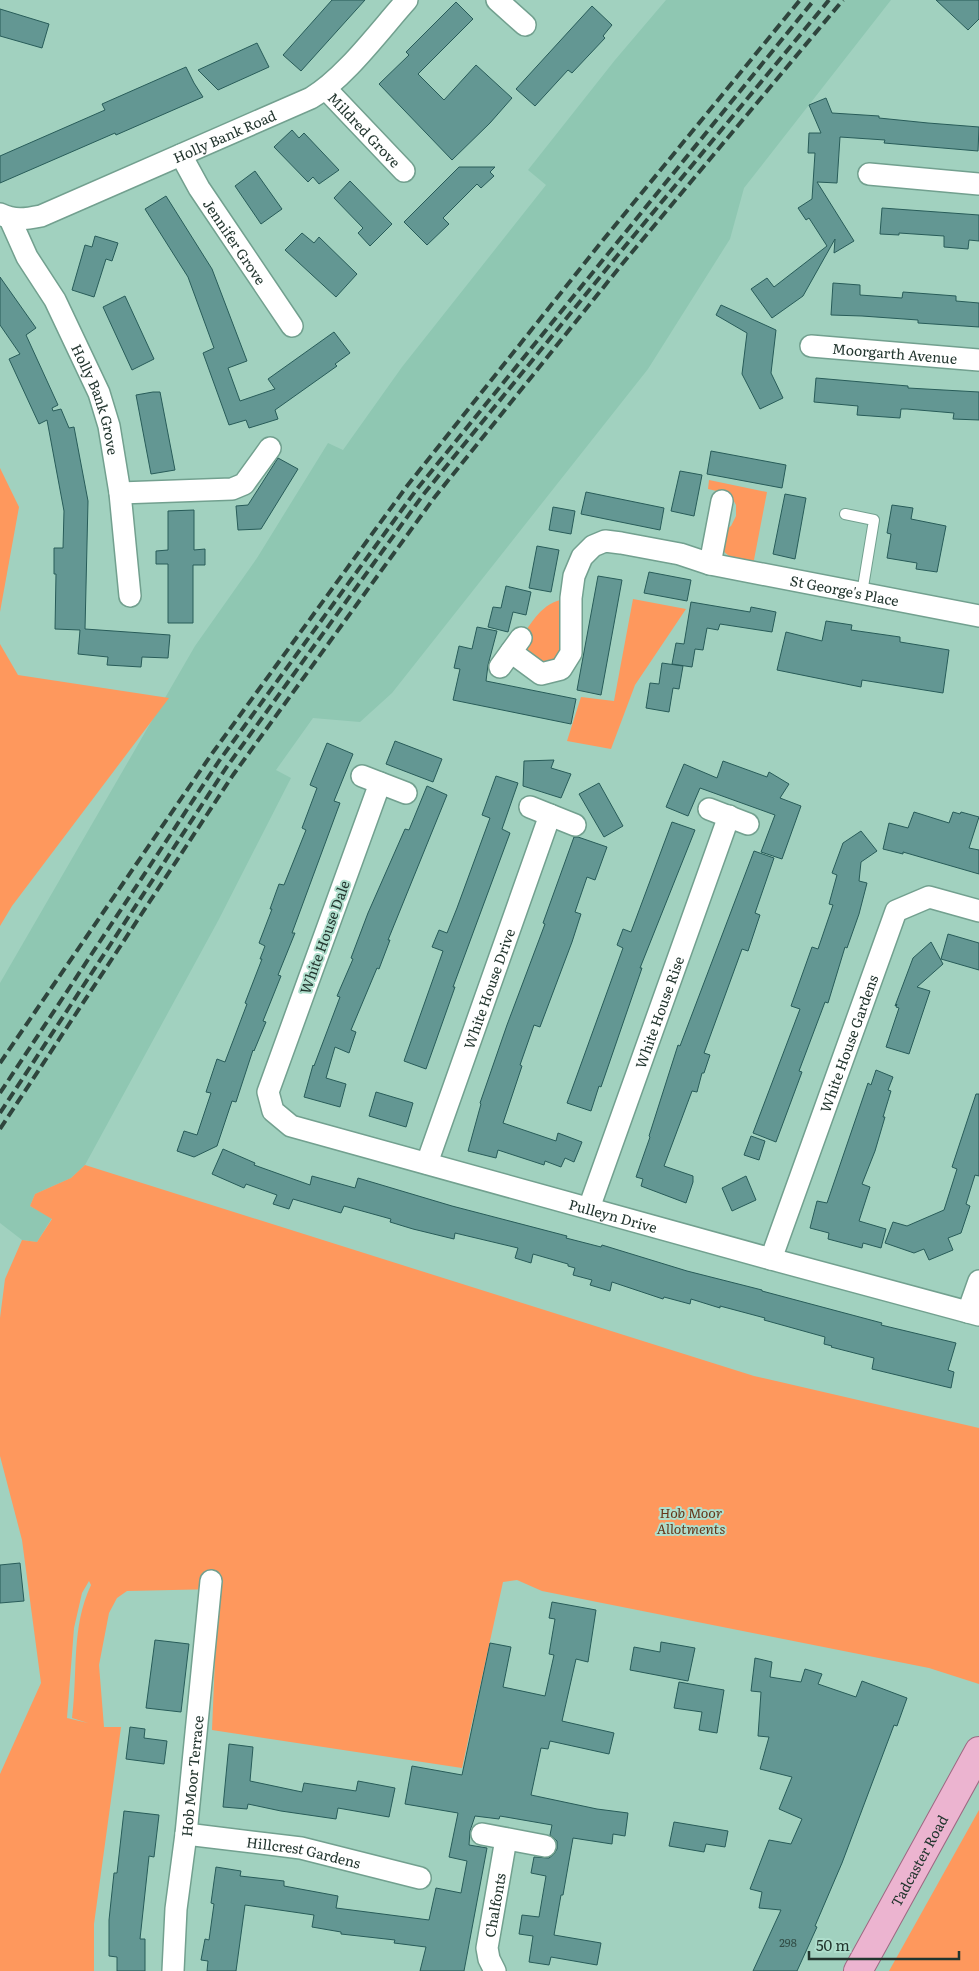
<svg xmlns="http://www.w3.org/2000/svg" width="979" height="1971" font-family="Literata,serif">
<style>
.built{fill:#8fc7b2}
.green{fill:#fe985d;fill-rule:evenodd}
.building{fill:#639793;stroke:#285c59}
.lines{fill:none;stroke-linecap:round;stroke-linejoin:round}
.lane-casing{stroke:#72a08f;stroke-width:12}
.street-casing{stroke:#72a08f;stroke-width:24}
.primary-casing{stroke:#9e6782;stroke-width:30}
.lane{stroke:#fff;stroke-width:10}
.street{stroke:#fff;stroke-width:21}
.primary{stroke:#ecb4d0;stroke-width:28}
.rail{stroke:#2f453d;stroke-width:4;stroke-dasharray:10 5;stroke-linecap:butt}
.labels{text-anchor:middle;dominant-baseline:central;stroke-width:4;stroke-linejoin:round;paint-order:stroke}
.number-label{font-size:11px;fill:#324e47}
.street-label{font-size:14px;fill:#22352e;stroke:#aedecc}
.park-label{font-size:14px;font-style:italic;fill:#65371b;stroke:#aedecc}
</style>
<rect width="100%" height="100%" fill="#a1d1bf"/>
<path class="built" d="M666,0H891L744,188L730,239L648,369L392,693L360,722L313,718L276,770L291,778L218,921L85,1165L71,1178L35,1194L30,1206L52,1218L37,1242L22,1240L0,1223V983L195,646L257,558L328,443L343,450L402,367L546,185L528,170L615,60Z"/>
<path class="green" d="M0,468L19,507L0,612Z
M709,480L767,492L753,565C738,561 726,558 719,544L722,532L731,526L736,516V505L730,494L708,489Z
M564,599V653L549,666L530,658L527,647L521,638C532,622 542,603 564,599Z
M633,599L686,609L635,685L611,749L567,741L581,697L614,701Z
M0,644L18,675L169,698L12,906L0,926Z
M85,1165L754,1376L979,1428V1684L929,1668L542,1591L517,1580L503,1582L462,1768L212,1730L218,1589L127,1591L117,1598L109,1613L99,1665L104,1727H121L94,1924V1971H0V1774L41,1683L22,1540L0,1456V1318L5,1279L22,1240L37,1242L52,1219L30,1206L35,1194L71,1178ZM89,1581L91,1585C71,1627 78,1672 72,1718L88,1723L67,1718L74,1628L82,1593Z
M979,1810V1971H889Z"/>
<path class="building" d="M332,0H365L301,71L283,55Z
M936,0H979V19L968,30Z
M456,2L473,19L418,74L444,100L476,65L512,98L490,123L452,160L379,84L409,55L406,52Z
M592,6L612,25L603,36L605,38L572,73L568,70L535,106L516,89Z
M0,9L49,24L42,48L0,36Z
M257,43L269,67L218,90L198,70Z
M186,67L194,83L203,97L116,135L115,133L0,183V156L105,110L102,104Z
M826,98L832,113L879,116V118L928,123L979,127L978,151L884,143L885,140L840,137L837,183L817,182L854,241L834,253L835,239L803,296L772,318L751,289L767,278L774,287L827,246L809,218L806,220L798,208L812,199L815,153H808L809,133H821L809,105Z
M292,130L299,138L304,133L339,170L319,184L313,177L308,182L274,147Z
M459,167H495L490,172L494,176L481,188L477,184L443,218L449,224L427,245L404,222Z
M255,171L282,209L261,224L235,186Z
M350,181L392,224L370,246L358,233L363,228L334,198Z
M166,196L212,269L247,361L228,368L240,401L275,389L268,379L334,332L350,353L335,364L337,366L275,410L278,419L249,428L246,420L229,425L203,353L214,348L188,277L145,209Z
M882,208L979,215V241L969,240L968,249L944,247V236L899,233V235L880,234Z
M302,233L314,243L319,237L357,274L336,297L285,250Z
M95,236L118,243L112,261L106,259L94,297L72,290L85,245L92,247Z
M0,277L36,328L26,335L58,405L52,408L53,411L61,409L69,428L74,427L88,501L85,629L170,635L168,658L142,657L141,667L107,665L108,657L78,654L80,630L55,629L56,574H54V548H63L64,511L47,420L39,424L9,359L20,354L0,325Z
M833,283L860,285V295L902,298L903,292L956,296V301L979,303V327L918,323V320L862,316L831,315Z
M125,296L154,359L132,370L103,307Z
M721,305L776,330L771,373L783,398L760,409L742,374L747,333L716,315Z
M816,378L908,386V388L979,392V420L953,419L954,413L907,409H901L900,418L857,415L858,406L814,402Z
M153,392H160L175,470L151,474L136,395Z
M711,451L786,465L782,488L707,474Z
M278,458L298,469L261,529L238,530L236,506L248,505Z
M680,471L702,475L694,516L671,511Z
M586,492L664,508L660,530L581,514Z
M785,494L806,498L795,559L773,554Z
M892,505L913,508L911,519L946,526L937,572L916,569L917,563L887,558L891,534L887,533Z
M553,507L575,511L571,534L549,530Z
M194,510V550L205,549V565H193V623H168V564H156V551L168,550V511Z
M537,546L559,550L551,592L529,588Z
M649,572L691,580L687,601L644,593Z
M598,576L622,580L601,695L577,690Z
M506,586L531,592L526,615L513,612L508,632L488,627L493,607L501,608Z
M691,602L750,612L751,607L776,612L772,632L720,624L718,630L707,628L703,650L695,649L692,667L672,664L676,643L684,644Z
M826,621L852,625L851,630L900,637V642L949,650L943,693L862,680L861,687L777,670L786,632L822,641Z
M477,627L497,631L488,665L486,681L576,699L571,724L453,700L460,669L454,668L459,646L472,649Z
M662,663L683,666L679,689L673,688L669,712L646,708L650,683L659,684Z
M395,741L442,759L433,782L386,764Z
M327,743L353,754L334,801L340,803L292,933H295L278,975L281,976L263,1021L266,1022L254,1051L253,1050L236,1102L232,1101L217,1146L194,1157L177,1151L184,1131L197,1135L211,1093L206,1092L217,1059L225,1062L247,1004L245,1003L262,959H260L265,946L259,943L272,909H270L279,884L284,885L306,830L302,828L317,788L310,785Z
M554,760L551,768L571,774L561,798L523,786L524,761Z
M723,761L767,777L769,772L789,784L780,798L801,806L782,859L761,852L775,815L700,788L688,816L666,807L684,764L717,778Z
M496,776L518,783L502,829L510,833L453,987H455L426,1069L404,1061L443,951L432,947L439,930L447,933L457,908L490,818L482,815Z
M599,783L623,826L604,837L579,794Z
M427,786L447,795L388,940H390L379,969L377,968L351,1030L356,1032L349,1053L335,1047L326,1078L346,1084L340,1107L304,1097L313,1065L314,1066L340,997L337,996L353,959L351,958L368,913L405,829L409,830Z
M914,812L949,823L953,812L960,814L961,812L979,817L969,848L979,850V874L903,852V854L883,849L889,823L908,828Z
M672,822L695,830L640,968H642L601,1087L599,1086L591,1111L567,1103L623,948L617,945L623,929L631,932Z
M861,831L877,851L861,862L859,881L867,883L859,914L847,948L845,947L828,1003L825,1002L799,1071L802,1072L776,1142L753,1133L800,1009L791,1006L812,947L818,949L833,905L829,904L837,875L832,873L843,843Z
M574,837H578L607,847L595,880L587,877L575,912L581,914L572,942L540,1027L534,1025L520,1065L522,1066L503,1123L556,1141L558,1133L582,1142L574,1162L565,1158L561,1167L545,1161L544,1165L498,1150L496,1158L468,1151L481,1104L480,1103L507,1025L545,924L543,923Z
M754,851L774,858L755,913L760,915L748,951L742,949L704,1053L710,1055L704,1073H702L697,1092L692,1091L664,1166L693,1176V1182L686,1203L641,1186L643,1179L636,1177L650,1137L649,1136L678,1045L680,1046Z
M948,934L979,943V970L941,959Z
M931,942L943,964L917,987L930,991L909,1054L886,1047L899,1008L896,1007L897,1004L895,1006L913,958Z
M876,1070L893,1077L888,1090L891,1091L883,1117H885L875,1151L862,1184L870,1187L859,1221L886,1229L881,1248L863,1243L862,1248L828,1239L829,1233L810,1228L817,1201L827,1203L868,1083L871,1085Z
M376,1092L413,1103L406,1127L369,1116Z
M976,1094H979V1176L975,1175L966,1204L970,1206L961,1233L948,1238L953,1250L929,1260L924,1249L914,1253L885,1243L893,1222L907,1226L944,1210L957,1169L952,1167Z
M751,1136L765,1141L759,1160L744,1155Z
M223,1149L255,1163L254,1165L310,1185L312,1176L355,1188L358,1178L452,1206L567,1236L566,1238L601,1247L602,1245L687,1271L762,1290V1291L882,1323L881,1325L956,1343L948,1370L954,1372L951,1388L872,1369L874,1358L831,1347L832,1346L824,1344L825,1337L764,1320L765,1318L720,1306V1308L691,1299L690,1304L664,1297L663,1299L612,1282L610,1291L590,1285L592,1280L573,1275L575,1268L568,1266V1264L533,1254L531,1263L515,1258L518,1248L455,1233L454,1239L413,1229L390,1222L391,1219L344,1206L341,1213L293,1199L289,1209L273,1204L277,1195L246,1184L244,1188L212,1174Z
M746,1176L756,1200L732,1211L722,1188Z
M20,1563L24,1601L0,1603V1565Z
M552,1602L596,1610L588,1662L576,1659L562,1721L614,1733L609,1754L550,1741L548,1749L541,1748L531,1795L597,1809L628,1813L625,1836L613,1834L612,1844L573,1838L563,1895H561L554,1935L601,1943L597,1965L551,1957L549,1965L529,1962L533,1936L519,1934L522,1915L539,1917L546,1876L531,1873L534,1857L549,1858L554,1854L557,1849V1841L550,1835L552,1825L500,1816L499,1819L475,1816L470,1831L469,1845L487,1848L464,1971H420L426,1947L394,1943L395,1940L341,1934V1932L312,1927L314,1915L245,1905L236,1971H207L208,1961L201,1960L205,1939L209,1940L214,1904L211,1903L216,1867L241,1871L240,1876L284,1881V1886L338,1896L336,1908L429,1920L436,1888L461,1893L467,1861L449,1857L458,1813L405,1804L412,1766L462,1775L490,1643L511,1647L503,1687L545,1696L554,1655L549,1654L555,1619L549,1618Z
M155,1640L189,1644L181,1712L146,1708Z
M661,1642L695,1648L688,1681L630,1670L634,1647L660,1652Z
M755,1658L772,1662L770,1677L801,1682L805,1669L822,1674L818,1684L856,1697L862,1681L907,1698L897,1726L894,1725L842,1863L815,1926L817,1927L797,1971H753L781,1910L759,1908L762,1892L750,1889L769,1840L791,1844L802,1819L779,1809L792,1777L760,1769L769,1737L758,1736L761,1692L751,1691Z
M679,1682L724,1690L717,1733L699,1730L702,1712L674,1708Z
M130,1727L145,1729L144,1738L167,1741L164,1764L126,1759Z
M229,1744L253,1747L250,1781L302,1792L304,1783L356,1791L358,1781L395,1788L389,1817L338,1808L336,1819L281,1811L248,1804L247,1809L223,1807Z
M124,1811L159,1815L154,1857L149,1856L140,1939H145V1971H117V1957L109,1956V1920L114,1873H117Z
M674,1822L728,1831L725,1847L706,1844L704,1852L669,1846Z"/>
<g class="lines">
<defs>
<path id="lane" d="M845,514L874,520L862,593"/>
<g id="street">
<path d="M497,0L525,25"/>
<path id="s1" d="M326,89L404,171"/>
<path id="s2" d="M181,155L199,188L292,326"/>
<path d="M869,174L979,184"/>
<path id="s3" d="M0,214C14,221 26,219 41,216L311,98C345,78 380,30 407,0"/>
<path id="s4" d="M10,219L27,257L55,300L99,393L109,426L120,493L130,596"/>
<path id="s5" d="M811,346L979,360"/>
<path d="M120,493L232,489L244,484L270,448"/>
<path d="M710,564L722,501"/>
<path id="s6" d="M511,652L541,674L561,669L571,653V598L574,576L582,557L593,546L605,541L621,543L680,554L710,564L979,616"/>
<path d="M500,667L521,638"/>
<path d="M362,776L406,793"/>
<path id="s7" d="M380,783L268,1092L273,1111L291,1126L771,1259L979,1315"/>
<path d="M530,807L575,825"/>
<path d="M709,809L748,824"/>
<path id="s8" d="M427,1163L550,815"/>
<path id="s9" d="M589,1208L729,816"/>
<path id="s10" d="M771,1259L896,911L929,897L979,911"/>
<path d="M968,1312L979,1281"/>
<path id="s11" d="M186,1834L301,1848L420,1878"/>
<path d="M482,1834L545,1846"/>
<path id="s12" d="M173,1971L176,1909L186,1834L211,1581"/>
<path id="s13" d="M495,1971L489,1959L487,1948L506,1839"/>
</g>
<g id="primary">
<path id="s14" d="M858,1971L979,1751"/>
</g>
</defs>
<use href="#lane" class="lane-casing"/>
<use href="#street" class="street-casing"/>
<use href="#primary" class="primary-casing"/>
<use href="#lane" class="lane"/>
<use href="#street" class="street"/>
<use href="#primary" class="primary"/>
<path class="rail" d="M0,1063L211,755L407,486L599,245L800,0
M0,1093L219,761L417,489L814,0
M0,1113L226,768L423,495L617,256L829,0
M0,1129L233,775L434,498L623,263L843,0"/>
</g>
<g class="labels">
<g class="number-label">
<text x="788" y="1942">298</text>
</g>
<g class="street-label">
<text stroke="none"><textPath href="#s1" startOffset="56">Mildred Grove</textPath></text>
<text stroke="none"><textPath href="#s3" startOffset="242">Holly Bank Road</textPath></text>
<text stroke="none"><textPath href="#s2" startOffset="102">Jennifer Grove</textPath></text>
<text stroke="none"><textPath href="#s5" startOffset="84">Moorgarth Avenue</textPath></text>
<text stroke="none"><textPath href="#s4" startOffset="201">Holly Bank Grove</textPath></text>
<text stroke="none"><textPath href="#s6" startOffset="448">St George's Place</textPath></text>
<text transform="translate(324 937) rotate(-70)">White House Dale</text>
<text stroke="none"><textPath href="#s8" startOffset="185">White House Drive</textPath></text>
<text stroke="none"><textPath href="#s9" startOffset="208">White House Rise</textPath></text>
<text stroke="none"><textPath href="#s10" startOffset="229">White House Gardens</textPath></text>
<text stroke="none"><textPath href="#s7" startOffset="706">Pulleyn Drive</textPath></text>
<text stroke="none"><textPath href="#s12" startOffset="196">Hob Moor Terrace</textPath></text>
<text stroke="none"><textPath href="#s11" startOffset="119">Hillcrest Gardens</textPath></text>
<text stroke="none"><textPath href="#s14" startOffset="126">Tadcaster Road</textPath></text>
<text stroke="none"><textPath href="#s13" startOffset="68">Chalfonts</textPath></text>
</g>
<g class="park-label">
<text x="691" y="1512">Hob Moor<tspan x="691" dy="16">Allotments</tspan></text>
</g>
</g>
<path d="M809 1951v8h150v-8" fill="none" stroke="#22352e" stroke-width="2.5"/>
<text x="816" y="1951" font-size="15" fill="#22352e" stroke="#aedecc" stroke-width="4" paint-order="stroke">50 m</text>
</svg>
